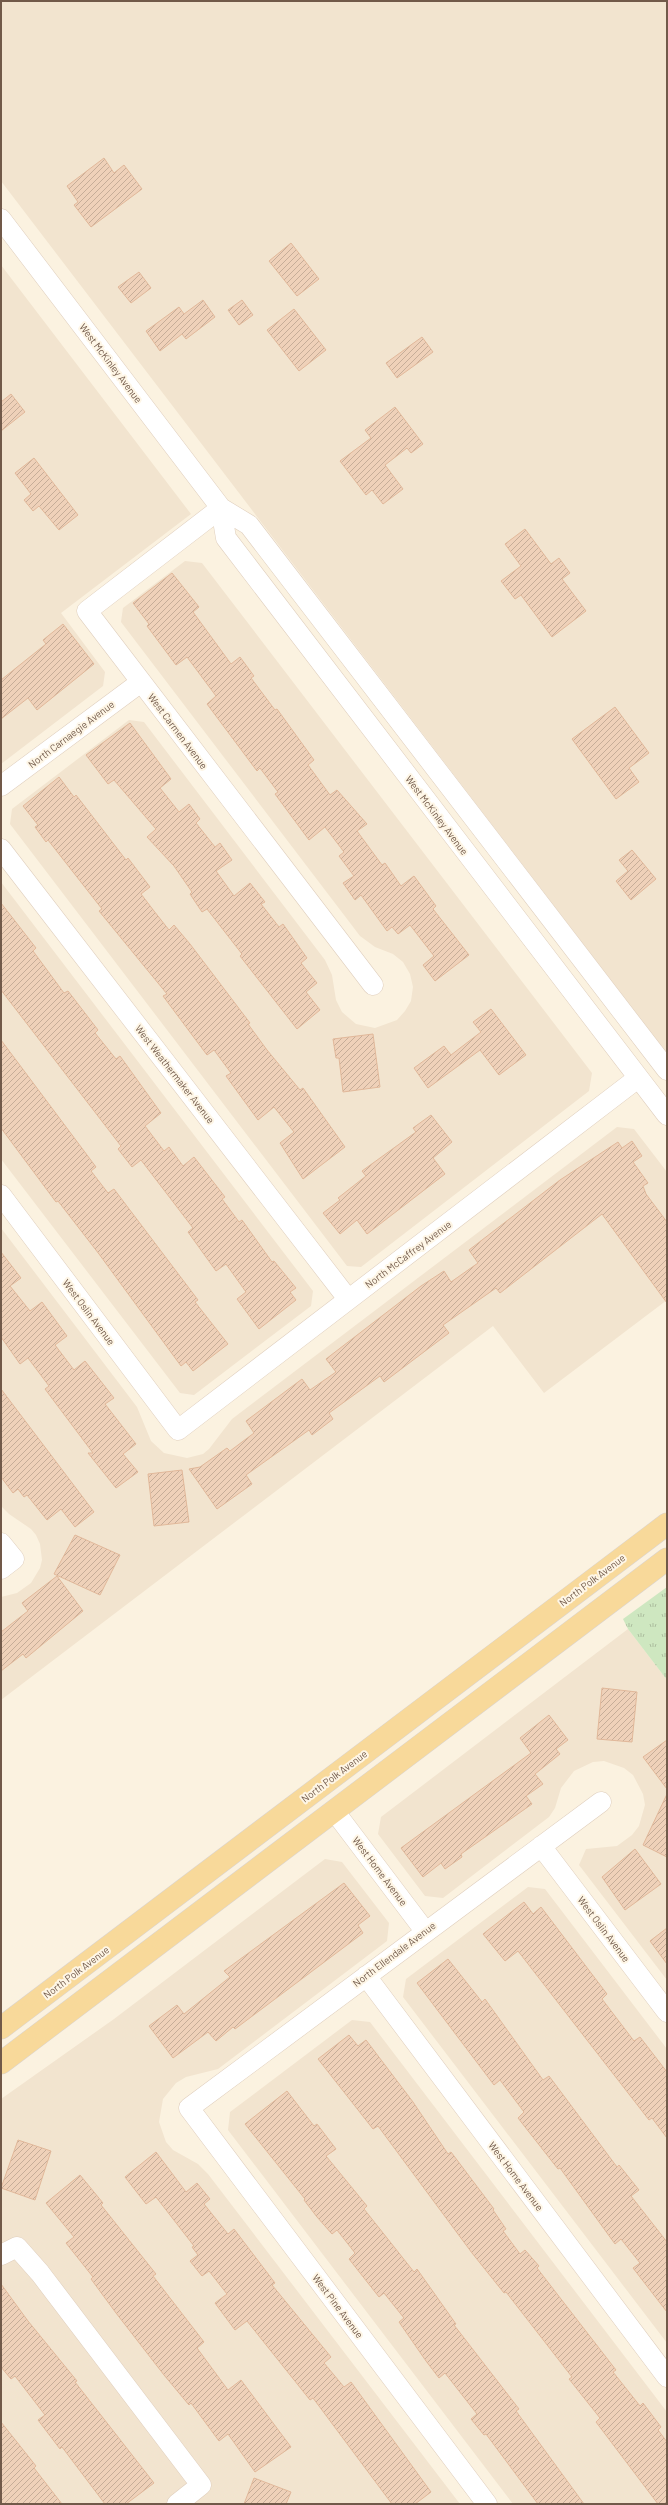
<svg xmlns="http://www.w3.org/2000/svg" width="668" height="2505" font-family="Barlow,sans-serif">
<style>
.residential{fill:#f2e4cf}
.grass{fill:url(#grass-tufts)}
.building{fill:url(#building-hatch);stroke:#e1b89a}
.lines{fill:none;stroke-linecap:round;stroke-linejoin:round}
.minor-casing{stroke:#dfcebd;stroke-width:21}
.major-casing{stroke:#dad4d0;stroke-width:23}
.minor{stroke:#fff;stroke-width:20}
.major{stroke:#f8d99a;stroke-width:22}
.labels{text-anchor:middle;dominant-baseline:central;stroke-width:4;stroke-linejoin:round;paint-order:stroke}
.street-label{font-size:10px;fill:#715949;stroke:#fef6e6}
</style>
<defs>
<pattern id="grass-tufts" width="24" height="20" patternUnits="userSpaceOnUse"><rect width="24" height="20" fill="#cee7c0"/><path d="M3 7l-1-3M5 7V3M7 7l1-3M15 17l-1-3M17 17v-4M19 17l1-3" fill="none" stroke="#acbe9e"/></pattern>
<pattern id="building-hatch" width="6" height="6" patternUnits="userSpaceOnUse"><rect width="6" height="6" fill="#efd1b9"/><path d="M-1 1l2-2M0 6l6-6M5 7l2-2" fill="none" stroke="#c6ad98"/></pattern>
</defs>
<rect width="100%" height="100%" fill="#fbf2e0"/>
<path class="residential" d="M1,1H667V1054L1,181Z
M1,265L191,514L61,613L105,672L103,686L1,764Z
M185,561L202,563L592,1073L589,1091L361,1267L347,1266L10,824L12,809L129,720L144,722L325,960L332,975L336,1000L342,1012L356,1024L375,1028L397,1020L405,1011L411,1001L413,987L410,974L403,962L393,954L375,947L360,936L121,622L123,608Z
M1,882L313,1291L311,1306L194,1395L180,1393L1,1159Z
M617,1127L634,1129L667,1172V1300L544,1393L493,1326L1,1700V1597L17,1593L31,1583L40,1568L42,1560L40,1544L36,1535L31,1529L9,1514L1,1506V1228L137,1407L151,1441L164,1453L187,1458L203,1454L209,1449L232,1419Z
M628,1629L667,1680V1980L579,1865L586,1849L617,1846L632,1835L639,1826L645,1805L643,1794L633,1775L624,1768L604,1761L593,1762L574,1771L561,1788L555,1808L549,1817L443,1898L425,1896L378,1834L381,1817Z
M325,1859L342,1862L389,1923L387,1941L218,2069L186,2077L176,2083L163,2099L159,2122L166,2142L173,2150L198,2164L208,2174L460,2504H1V2099L114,2019Z
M528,1887L545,1889L667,2049V2343L403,1997L406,1979Z
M352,2020L370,2022L667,2412V2504H513L228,2130L230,2112Z"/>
<path class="grass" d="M667,1587V1680L628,1629L623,1619Z"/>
<path class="building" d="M104,158L114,173L124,165L142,189L91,227L74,205L78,202L67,186Z
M291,243L319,279L297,296L269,261Z
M139,272L151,288L131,303L118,287Z
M203,300L215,317L186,339L182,334L160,351L146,331L179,307L184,314Z
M242,300L253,315L239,325L228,310Z
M294,309L326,350L299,371L267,330Z
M422,337L433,352L397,378L386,363Z
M11,394L25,412L1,431V402Z
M395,407L423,444L411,453L407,448L385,465L403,489L383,504L372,490L366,495L340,461L371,438L365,430Z
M34,458L78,515L59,530L39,506L33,511L24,500L31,494L15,473Z
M525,529L551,564L559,558L570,573L562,579L586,611L552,637L521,595L515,599L501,581L521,566L505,544Z
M172,573L199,607L193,612L231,664L240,657L254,676L251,678L275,710L277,709L314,760L308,765L330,795L337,790L367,824L357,831L382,865L385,863L401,886L414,876L436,906L433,909L469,955L435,981L423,965L434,956L410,925L398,934L392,927L387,931L361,895L355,900L343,883L354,876L339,856L344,852L325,827L309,840L275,794L278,792L260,768L257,771L207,704L216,696L187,657L176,665L147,626L149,624L133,603Z
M63,624L94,664L37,710L28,698L1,719V680L46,644L43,640Z
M615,707L649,753L629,768L639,782L616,799L572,739Z
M130,723L171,779L160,788L179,812L189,804L200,819L196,823L215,847L220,843L232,860L216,871L234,896L250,883L265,902L261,904L279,927L283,924L307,958L301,963L317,983L306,992L320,1010L297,1029L240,956L242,954L207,909L202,912L190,894L192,892L174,866L147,837L156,829L114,780L108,784L86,755Z
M59,777L74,797L76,795L126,860L128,858L150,887L141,894L154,911L169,930L174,925L190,944L250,1023L248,1024L267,1050L300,1090L303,1088L345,1147L303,1179L280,1143L294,1132L274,1107L258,1120L226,1076L231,1073L214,1050L207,1055L163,996L167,994L99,911L102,909L48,840L46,842L35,827L38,825L23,806Z
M632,850L656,879L631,900L616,881L628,871L619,860Z
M1,903L36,948L33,951L64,993L68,991L98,1030L95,1033L116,1059L120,1056L161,1113L145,1126L164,1151L169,1147L183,1166L194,1157L225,1197L222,1199L239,1222L242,1220L272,1262L274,1261L296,1288L290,1292L296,1300L259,1329L237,1299L246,1292L226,1264L216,1271L188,1232L193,1228L141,1160L132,1167L118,1149L121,1146L1,990Z
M491,1009L526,1055L499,1075L480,1050L428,1088L414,1068L444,1046L451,1055L481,1032L473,1022Z
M373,1034L380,1087L343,1092L339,1058H336L333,1039Z
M1,1040L96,1167L91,1171L108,1193L114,1189L198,1300L195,1302L228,1344L193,1371L186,1362L181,1366L99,1254L58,1201L56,1202L1,1128Z
M431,1115L452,1142L433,1158L445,1174L367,1234L357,1220L340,1234L323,1213L340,1200L338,1198L366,1176L362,1171L416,1132L413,1128Z
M632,1141L642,1156L633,1162L648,1183L643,1186L646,1194L667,1222V1303L602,1214L500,1293L496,1288L443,1325L449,1333L384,1382L380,1376L329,1413L333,1419L312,1435L309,1430L246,1475L252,1484L217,1509L189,1469L200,1467L227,1448L230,1451L254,1433L246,1421L302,1379L310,1390L336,1372L326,1359L421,1286L444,1271L451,1282L478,1263L469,1250L560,1180L618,1142L622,1148Z
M1,1252L21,1278L10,1286L30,1311L42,1302L67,1336L55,1345L74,1370L85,1361L114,1398L105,1404L136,1444L123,1454L138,1472L116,1488L88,1453H93L45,1389L49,1386L28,1358L20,1364L1,1337Z
M1,1389L94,1512L75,1527L61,1509L47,1520L27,1495L24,1497L18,1489L13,1493L1,1477Z
M182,1470L189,1522L154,1526L148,1474Z
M75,1535L120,1555L100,1595L54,1574Z
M57,1576L83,1611L26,1658L23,1654L1,1671V1632L28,1611L22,1603Z
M602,1688L637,1692L632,1742L597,1739Z
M549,1715L568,1740L556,1749L560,1754L535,1774L543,1784L526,1796L532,1804L461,1854L462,1857L445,1869L441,1863L423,1877L401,1848L531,1753L520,1738Z
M667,1740V1789L643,1757Z
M667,1794V1857L643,1845Z
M635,1849L661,1884L625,1910L602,1877Z
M344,1883L370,1916L358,1925L363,1933L235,2029L233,2027L216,2041L208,2032L173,2058L149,2026L177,2005L184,2014L230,1977L224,1971Z
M524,1902L533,1914L541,1907L607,1994L602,1999L634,2041L640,2037L667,2072V2138L652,2118L649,2120L518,1951L505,1961L483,1934Z
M667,1928V1964L650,1941Z
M448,1959L482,2002L485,1999L543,2080L549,2076L617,2167L619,2165L639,2190L631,2196L667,2242V2312L633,2268L640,2263L621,2239L615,2244L560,2168L558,2169L518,2118L524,2112L500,2080L494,2085L417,1983Z
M349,2035L358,2046L366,2040L413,2102L448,2154L451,2152L494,2209L493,2210L506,2229L503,2231L520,2254L525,2250L539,2266L537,2268L616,2370L613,2372L640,2406L643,2403L661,2427L658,2430L667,2442V2504H658L596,2422L600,2418L569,2379L572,2377L506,2292L504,2293L472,2253L378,2126L373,2129L318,2059Z
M287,2091L314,2126L317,2124L336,2149L326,2156L367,2206L364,2209L414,2272L417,2269L456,2324L454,2325L519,2409L516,2411L584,2504H538L486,2434L484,2435L471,2419L477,2414L459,2391L445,2373L439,2378L426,2361L399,2322L404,2318L384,2293L379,2297L349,2259L355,2253L337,2230L332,2234L317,2217L304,2200L305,2199L245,2124Z
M18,2140L51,2151L35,2200L1,2188Z
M156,2152L186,2192L197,2183L210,2199L204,2204L228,2234L234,2229L275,2283L272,2285L331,2357L324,2363L344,2387L351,2382L431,2492L415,2504H392L313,2398L310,2400L247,2321L235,2330L215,2303L227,2294L209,2271L202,2276L190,2261L198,2255L192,2247L194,2246L156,2197L146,2204L125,2177Z
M80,2175L103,2203L101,2205L156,2274L153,2276L204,2342L197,2348L228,2390L241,2380L291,2447L255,2472L228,2434L219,2441L191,2403L189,2405L164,2375L116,2313L91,2279L93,2277L66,2243L74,2237L46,2203Z
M1,2284L28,2321L77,2381L75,2382L154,2483L126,2504H105L62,2447L60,2449L38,2420L45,2415L15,2376L11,2379L1,2367Z
M1,2422L36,2466L34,2468L62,2504H1Z
M254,2478L291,2492L286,2504H244Z"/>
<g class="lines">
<defs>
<path id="minor" d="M1,219L221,508L249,525L667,1070
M221,508L226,538L667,1115
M221,508L87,611L373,985
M1,786L141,682
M1,849L348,1299
M1,1195L178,1430L638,1078
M1,1543L14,1559L1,1569
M335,1812L425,1931
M541,1846L667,2012
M366,1976L667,2377
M1,2255L17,2247L40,2273L201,2485L177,2504
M487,2504L189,2108L601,1802"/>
<path id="major" d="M1,2028L667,1524
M1,2063L667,1559"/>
</defs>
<use href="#minor" class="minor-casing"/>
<use href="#major" class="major-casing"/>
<use href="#minor" class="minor"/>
<use href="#major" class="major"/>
</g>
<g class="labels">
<g class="street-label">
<text transform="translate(111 363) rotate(53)">West McKinley Avenue</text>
<text transform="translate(178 731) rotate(53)">West Carmen Avenue</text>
<text transform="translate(71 734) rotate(-37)">North Carnaegie Avenue</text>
<text transform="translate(437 815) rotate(53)">West McKinley Avenue</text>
<text transform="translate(175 1074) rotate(52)">West Weathermaker Avenue</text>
<text transform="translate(408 1254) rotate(-37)">North McCaffrey Avenue</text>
<text transform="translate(89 1312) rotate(53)">West Oslin Avenue</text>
<text transform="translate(592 1580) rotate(-37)">North Polk Avenue</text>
<text transform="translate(334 1776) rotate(-37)">North Polk Avenue</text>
<text transform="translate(380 1871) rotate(53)">West Home Avenue</text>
<text transform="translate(604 1929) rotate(53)">West Oslin Avenue</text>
<text transform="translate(394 1954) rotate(-37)">North Ellendale Avenue</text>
<text transform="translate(76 1972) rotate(-37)">North Polk Avenue</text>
<text transform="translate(516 2176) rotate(53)">West Home Avenue</text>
<text transform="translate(338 2306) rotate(53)">West Pine Avenue</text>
</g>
</g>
<rect width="668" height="2505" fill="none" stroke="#715949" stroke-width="4"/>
</svg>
